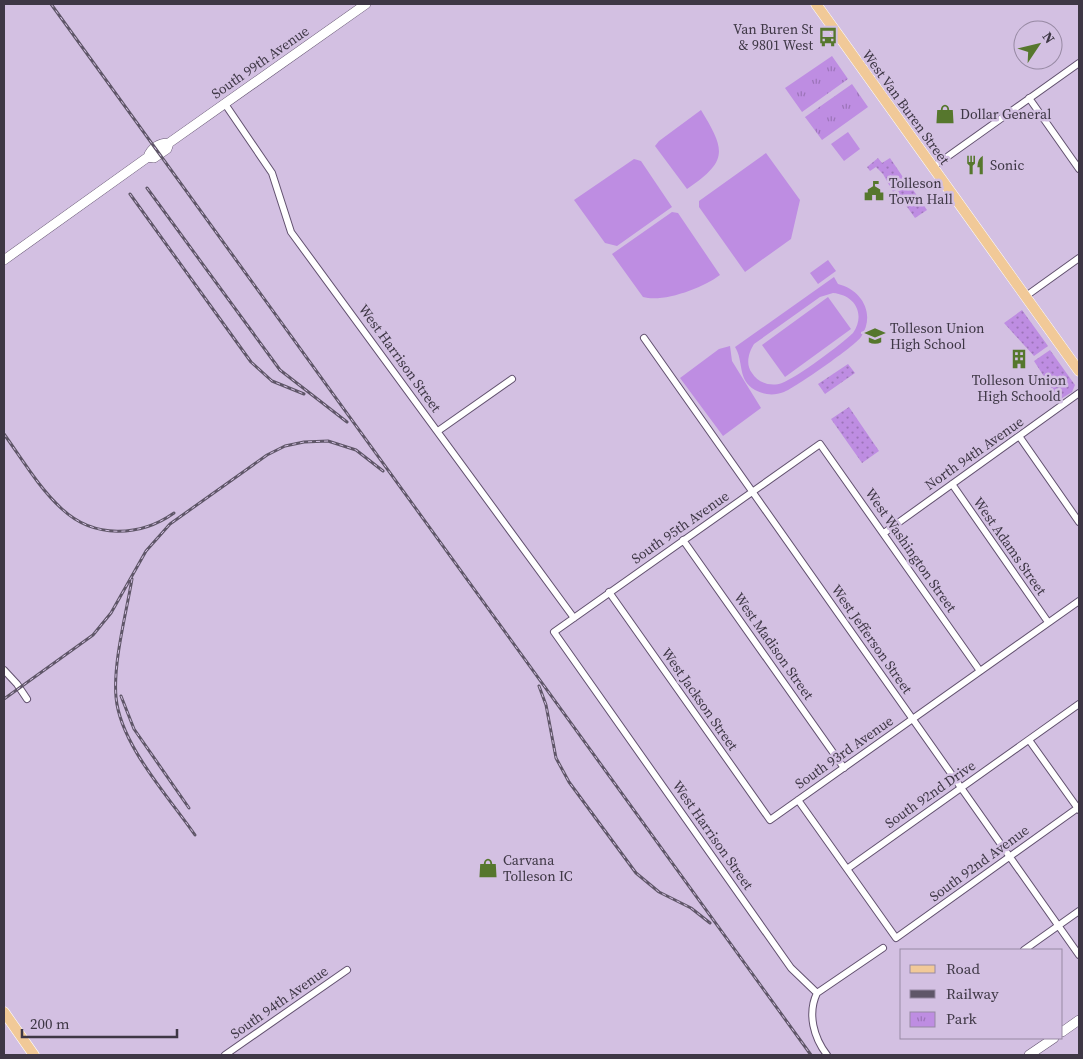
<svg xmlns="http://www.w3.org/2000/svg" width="1083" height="1059" font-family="'Source Serif 4',serif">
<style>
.grass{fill:url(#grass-dots)}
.park{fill:url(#park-tufts)}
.pitch{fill:#be8de2;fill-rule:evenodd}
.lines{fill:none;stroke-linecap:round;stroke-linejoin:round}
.minor-casing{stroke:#62516f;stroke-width:8}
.secondary-casing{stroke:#62516f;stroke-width:10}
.primary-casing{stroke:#fff;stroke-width:11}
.minor{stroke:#fff;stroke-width:6}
.secondary{stroke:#fff;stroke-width:9}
.primary{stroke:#f1c998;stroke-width:10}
.rail-casing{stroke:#5f5668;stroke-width:3}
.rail{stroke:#d3c0e2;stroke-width:1;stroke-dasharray:4;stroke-linecap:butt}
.labels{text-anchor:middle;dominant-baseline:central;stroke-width:5;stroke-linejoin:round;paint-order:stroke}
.poi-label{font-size:14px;fill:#3e3745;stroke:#d3c0e2;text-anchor:start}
.street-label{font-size:14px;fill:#3e3745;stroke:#d3c0e2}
</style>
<defs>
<pattern id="grass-dots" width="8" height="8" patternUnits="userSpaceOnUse" patternTransform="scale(1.25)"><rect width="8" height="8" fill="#be8de2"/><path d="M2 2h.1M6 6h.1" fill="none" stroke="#9c74b9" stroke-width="1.8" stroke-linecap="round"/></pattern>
<pattern id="park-tufts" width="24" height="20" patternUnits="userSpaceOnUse" patternTransform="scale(1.25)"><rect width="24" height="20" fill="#be8de2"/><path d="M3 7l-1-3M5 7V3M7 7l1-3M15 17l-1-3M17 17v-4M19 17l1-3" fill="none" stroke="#9c74b9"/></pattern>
</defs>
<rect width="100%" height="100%" fill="#d3c0e2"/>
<path class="grass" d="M878,158L882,163L890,158L907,183L893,192L883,174L876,167L870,171L867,167Z
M909,184L927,210L915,218L905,204L901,206L892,196Z
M1022,310L1048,346L1034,356L1004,323Z
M1050,350L1075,385L1072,392L1059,400L1034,361Z
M848,364L855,373L825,394L818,384Z
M849,407L879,451L862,463L831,419Z"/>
<path class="park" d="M832,56L848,79L802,112L785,88Z
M852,84L868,107L822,140L805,117Z"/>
<path class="pitch" d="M701,110C726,151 728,161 687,189L655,146L659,141Z
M848,132L860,149L844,161L831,144Z
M766,153L800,200L791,239L745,272L699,207V201Z
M634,159L641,161L672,207L617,246L605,243L574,200Z
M672,212L678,213L720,275C703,288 663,303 643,297L612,254Z
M828,260L836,271L818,284L810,273Z
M834,277L838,284C862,290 876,314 861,337C856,345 795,388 784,392C774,396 764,395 755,390C737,380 744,361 735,347ZM833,293C855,295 866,314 853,333C842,344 796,378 782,383C771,387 758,383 752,373C745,364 749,352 754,344L820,297Z
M828,297L851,329L785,377L762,345Z
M730,346L732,361L761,408L723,436L680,378L719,349Z"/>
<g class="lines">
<defs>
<path id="minor" d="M1029,98L1079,169
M225,104L272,173L291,232L574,618
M933,167L1079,63
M1026,296L1079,258
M644,338L1079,955
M438,431L512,379
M1019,436L1079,522
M952,484L1048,622
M884,533L1079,393
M683,540L844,768
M609,592L770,820L1079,601
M4,670L17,684L27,699
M1029,740L1079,810
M798,800L896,938L1079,807
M847,869L1079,704
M1024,950L1079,911
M817,993L791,968L554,632L820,444L980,671
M225,1055L347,970
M827,1055C814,1038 807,1014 817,993L883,948"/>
<path id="secondary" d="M148,157C151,148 159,143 169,143L366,4
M4,260L148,157L154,158L167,149L169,143
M1062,1032L1079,1020
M1029,1055L1054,1038"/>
<path id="primary" d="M816,4L1079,371
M4,1012L34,1055"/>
</defs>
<use href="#minor" class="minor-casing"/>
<use href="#secondary" class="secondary-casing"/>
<use href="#primary" class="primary-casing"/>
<use href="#minor" class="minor"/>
<use href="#secondary" class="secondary"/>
<use href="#primary" class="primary"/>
<defs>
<path id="rail" d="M51,4L811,1055
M147,188L280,370L347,422
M130,194L251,362L272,381L304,394
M4,434C22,459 39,488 62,509C94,539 140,537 174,513
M132,579C126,614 113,663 116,697C120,744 168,796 195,835
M539,686L546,705L556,758L569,782L636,873L659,892L691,908L710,923
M121,696L134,729L189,808
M4,699L93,635L111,613L146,551L170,524L267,455L285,446L304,442L328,441L356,450L383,471"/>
</defs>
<use href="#rail" class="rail-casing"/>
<use href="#rail" class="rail"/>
</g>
<defs>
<symbol id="bus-bare" viewBox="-9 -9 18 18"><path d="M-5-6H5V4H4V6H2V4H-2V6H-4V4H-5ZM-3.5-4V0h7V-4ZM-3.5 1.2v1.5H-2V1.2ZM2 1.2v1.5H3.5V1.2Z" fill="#56772d" stroke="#d3c0e2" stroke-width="2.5" paint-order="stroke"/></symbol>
<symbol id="shop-bare" viewBox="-9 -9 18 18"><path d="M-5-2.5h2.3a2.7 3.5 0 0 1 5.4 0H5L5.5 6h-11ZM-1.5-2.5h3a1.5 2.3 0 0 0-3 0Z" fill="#56772d" stroke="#d3c0e2" stroke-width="2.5" paint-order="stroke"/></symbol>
<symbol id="restaurant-bare" viewBox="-9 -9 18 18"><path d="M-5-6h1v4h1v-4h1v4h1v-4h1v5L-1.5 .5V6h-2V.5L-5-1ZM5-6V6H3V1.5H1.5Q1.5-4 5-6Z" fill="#56772d" stroke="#d3c0e2" stroke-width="2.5" paint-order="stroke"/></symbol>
<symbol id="civic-bare" viewBox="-9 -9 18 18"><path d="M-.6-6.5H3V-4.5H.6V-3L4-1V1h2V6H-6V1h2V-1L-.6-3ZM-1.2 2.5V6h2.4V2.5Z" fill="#56772d" stroke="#d3c0e2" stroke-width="2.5" paint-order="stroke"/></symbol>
<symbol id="school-bare" viewBox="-9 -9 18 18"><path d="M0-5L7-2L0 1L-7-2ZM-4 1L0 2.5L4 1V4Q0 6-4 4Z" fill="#56772d" stroke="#d3c0e2" stroke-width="2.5" paint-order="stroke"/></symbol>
<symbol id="building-bare" viewBox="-9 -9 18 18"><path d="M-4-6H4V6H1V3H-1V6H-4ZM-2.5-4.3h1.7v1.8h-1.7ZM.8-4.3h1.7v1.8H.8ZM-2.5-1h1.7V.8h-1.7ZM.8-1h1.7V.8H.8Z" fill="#56772d" stroke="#d3c0e2" stroke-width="2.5" paint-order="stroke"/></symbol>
</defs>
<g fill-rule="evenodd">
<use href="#bus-bare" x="814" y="23" width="28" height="28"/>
<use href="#shop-bare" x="931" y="100" width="28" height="28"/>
<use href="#restaurant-bare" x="961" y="151" width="28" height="28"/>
<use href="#civic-bare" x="860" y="177" width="28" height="28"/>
<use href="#school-bare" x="861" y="322" width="28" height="28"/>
<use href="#building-bare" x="1005" y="345" width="28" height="28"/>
<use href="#shop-bare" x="474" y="854" width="28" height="28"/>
</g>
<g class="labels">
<g class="poi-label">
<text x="813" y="29" text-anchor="end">Van Buren St<tspan x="813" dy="16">&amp; 9801 West</tspan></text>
<text x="960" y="114">Dollar General</text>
<text x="990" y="165">Sonic</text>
<text x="889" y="183">Tolleson<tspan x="889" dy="16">Town Hall</tspan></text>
<text x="890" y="328">Tolleson Union<tspan x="890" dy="16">High School</tspan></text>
<text x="1019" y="380" text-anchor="middle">Tolleson Union<tspan x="1019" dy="16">High Schoold</tspan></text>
<text x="503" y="860">Carvana<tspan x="503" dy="16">Tolleson IC</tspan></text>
</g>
<g class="street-label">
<text transform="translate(260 62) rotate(-35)">South 99th Avenue</text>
<text transform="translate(906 107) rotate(54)">West Van Buren Street</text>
<text transform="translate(400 358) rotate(54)">West Harrison Street</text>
<text transform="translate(974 453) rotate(-35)">North 94th Avenue</text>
<text transform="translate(680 527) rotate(-35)">South 95th Avenue</text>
<text transform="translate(1010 546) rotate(55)">West Adams Street</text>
<text transform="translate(911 550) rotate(55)">West Washington Street</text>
<text transform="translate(872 639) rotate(55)">West Jefferson Street</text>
<text transform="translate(774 646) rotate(55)">West Madison Street</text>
<text transform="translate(700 699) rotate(55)">West Jackson Street</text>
<text transform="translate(844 752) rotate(-35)">South 93rd Avenue</text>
<text transform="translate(930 794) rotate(-35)">South 92nd Drive</text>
<text transform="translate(713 835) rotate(55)">West Harrison Street</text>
<text transform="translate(979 863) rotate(-36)">South 92nd Avenue</text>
<text transform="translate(279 1002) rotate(-35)">South 94th Avenue</text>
</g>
</g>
<rect width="1083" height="1059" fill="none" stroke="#3e3745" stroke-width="10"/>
<rect x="900" y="949" width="162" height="90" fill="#d3c0e2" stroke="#9789a3"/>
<rect x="910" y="965" width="25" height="8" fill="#f1c998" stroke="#9789a3"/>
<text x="946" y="974" font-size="15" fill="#3e3745">Road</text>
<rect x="910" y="990" width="25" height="8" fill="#5f5668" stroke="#9789a3"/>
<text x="946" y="999" font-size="15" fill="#3e3745">Railway</text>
<rect x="910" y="1012" width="25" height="15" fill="url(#park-tufts)" stroke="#9789a3"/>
<text x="946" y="1024" font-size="15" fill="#3e3745">Park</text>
<g transform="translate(1038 45) rotate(55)"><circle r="24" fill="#d3c0e2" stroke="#9789a3"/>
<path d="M0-4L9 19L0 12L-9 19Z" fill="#56772d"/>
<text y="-8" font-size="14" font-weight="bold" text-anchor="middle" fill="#3e3745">N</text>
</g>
<path d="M22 1029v8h155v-8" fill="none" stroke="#3e3745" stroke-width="2.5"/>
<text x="30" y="1029" font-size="15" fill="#3e3745" stroke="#d3c0e2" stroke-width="4" paint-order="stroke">200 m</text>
</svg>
